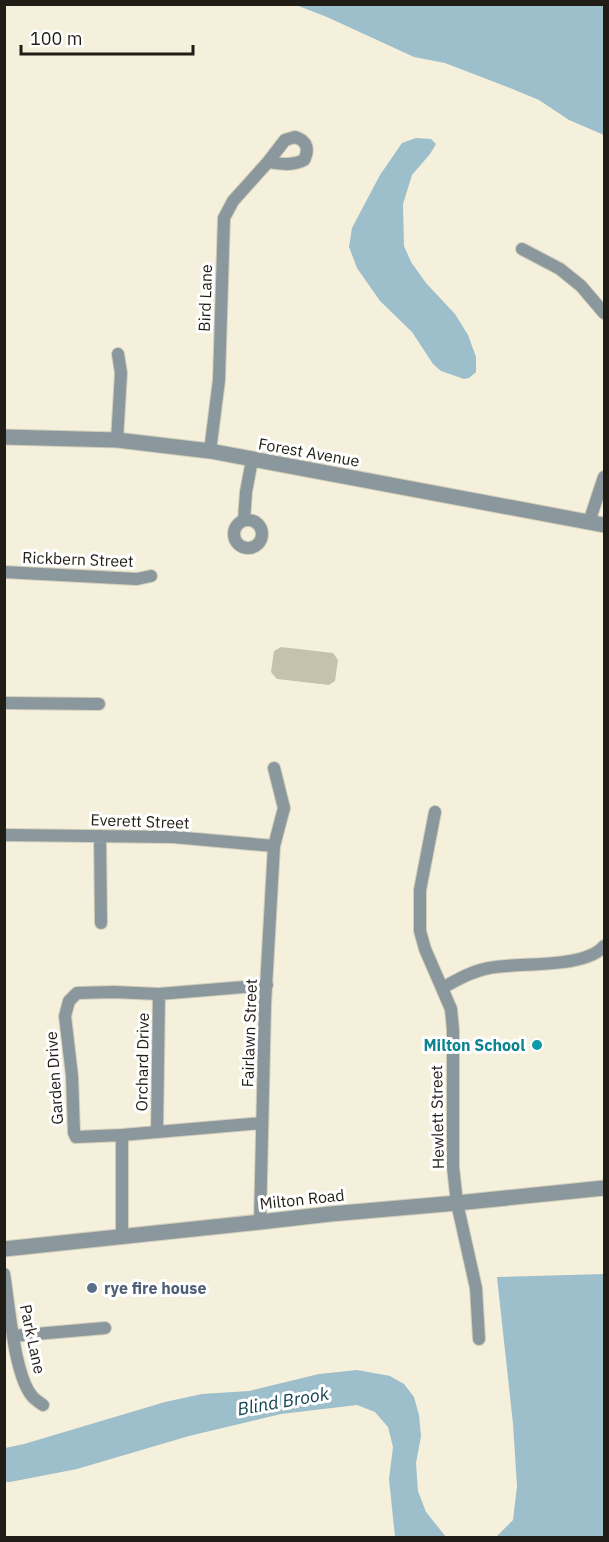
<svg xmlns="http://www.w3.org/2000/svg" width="609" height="1542" font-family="'IBM Plex Sans',sans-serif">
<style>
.green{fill:#c6c1ad}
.water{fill:#9dbecb}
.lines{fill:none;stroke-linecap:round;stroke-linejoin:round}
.minor-casing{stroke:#d3cebb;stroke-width:14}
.tertiary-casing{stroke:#d3cebb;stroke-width:17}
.minor{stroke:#8a989e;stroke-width:12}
.tertiary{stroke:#8a989e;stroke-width:15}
.culture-dot{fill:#0f9aa8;stroke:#fff;stroke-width:2}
.service-dot{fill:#5c6f8a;stroke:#fff;stroke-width:2}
.labels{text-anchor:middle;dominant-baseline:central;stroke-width:6;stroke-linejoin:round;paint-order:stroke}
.street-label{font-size:16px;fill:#1f1d15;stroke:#fff}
.culture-label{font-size:16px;font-weight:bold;fill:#0d838f;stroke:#fff;text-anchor:end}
.service-label{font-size:16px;font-weight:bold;fill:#4e5e75;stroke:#fff;text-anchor:start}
.water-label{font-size:18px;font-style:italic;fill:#114150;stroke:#fff}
</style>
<rect width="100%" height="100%" fill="#f5f0db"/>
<path class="green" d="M281,647L333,653L338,660L335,681L329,685L277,679L271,672L274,651Z"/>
<path class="water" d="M296,5H604V135L569,120L539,100L510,88L445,63L414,57L327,17Z
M416,138L431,139L436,144L430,154L412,175L403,204L404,246L411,262L426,283L455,314L468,335L476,357V372L469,378L464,379L441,371L433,364L412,332L380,301L357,268L349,247L352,228L380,175L402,143Z
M604,1274V1537H493L497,1536L513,1520L517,1486L513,1424L497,1277Z
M357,1370L390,1376L404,1384L414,1397L419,1415L421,1436L416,1463L418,1491L426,1512L446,1537H395L389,1479L393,1447L388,1427L375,1412L357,1405L281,1414L189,1436L77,1469L10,1482H5V1448L24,1444L165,1402L202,1394L249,1391L319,1374Z"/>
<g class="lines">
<defs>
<path id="minor" d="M295,137C308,141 309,150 304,160C292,166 282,164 268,162L285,140Z
M522,249L560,269L581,286L604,313
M117,440L121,373L118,354
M210,451L219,380L224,218L233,201L268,162
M234 534a14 14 0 1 1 28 0a14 14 0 1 1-28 0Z
M244,520L246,492L252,460
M589,522L604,477
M4,572L137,579L151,576
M4,703L99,704
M435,812L420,890V931L425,949L451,1009L453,1030V1167L457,1203L476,1288L479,1339
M4,835L173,837L274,846
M100,836L101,923
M442,988C457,980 472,971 489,968C519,962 585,969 604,946
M262,1123L122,1135L76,1137L74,1133L72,1076L65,1016L69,1001L77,993L114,992L159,994L267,985
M157,1131L159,994
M122,1135V1237
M260,1222L265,1005L274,846L284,808L274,768
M4,1274C9,1303 14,1375 32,1396C35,1400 39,1402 43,1405
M13,1336L105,1328"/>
<path id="tertiary" d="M4,437L117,440L210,451L604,525
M4,1249L260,1222L330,1214L457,1203L604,1188"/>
</defs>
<use href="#minor" class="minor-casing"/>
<use href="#tertiary" class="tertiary-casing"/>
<use href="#minor" class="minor"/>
<use href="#tertiary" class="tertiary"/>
</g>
<circle class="culture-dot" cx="537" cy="1045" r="6"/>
<circle class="service-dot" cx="92" cy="1288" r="6"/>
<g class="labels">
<g class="street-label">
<text transform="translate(205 298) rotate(-88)">Bird Lane</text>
<text transform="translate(309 452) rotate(10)">Forest Avenue</text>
<text transform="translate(78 559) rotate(2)">Rickbern Street</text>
<text transform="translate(140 821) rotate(2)">Everett Street</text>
<text transform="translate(249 1033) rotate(-88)">Fairlawn Street</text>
<text transform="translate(142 1062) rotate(-89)">Orchard Drive</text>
<text transform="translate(54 1078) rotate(-94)">Garden Drive</text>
<text transform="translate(437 1117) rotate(-91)">Hewlett Street</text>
<text transform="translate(302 1199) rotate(-6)">Milton Road</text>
<text transform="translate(33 1339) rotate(78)">Park Lane</text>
</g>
<g class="culture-label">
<text x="525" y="1045">Milton School</text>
</g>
<g class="service-label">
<text x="104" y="1288">rye fire house</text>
</g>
<g class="water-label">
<text transform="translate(283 1401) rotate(-10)">Blind Brook</text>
</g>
</g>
<rect width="609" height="1542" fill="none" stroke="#1f1d15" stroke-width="12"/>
<path d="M21 45v9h172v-9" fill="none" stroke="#1f1d15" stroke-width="3"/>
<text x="30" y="45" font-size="18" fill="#1f1d15" stroke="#ffffff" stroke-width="4.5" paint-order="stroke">100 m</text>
</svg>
